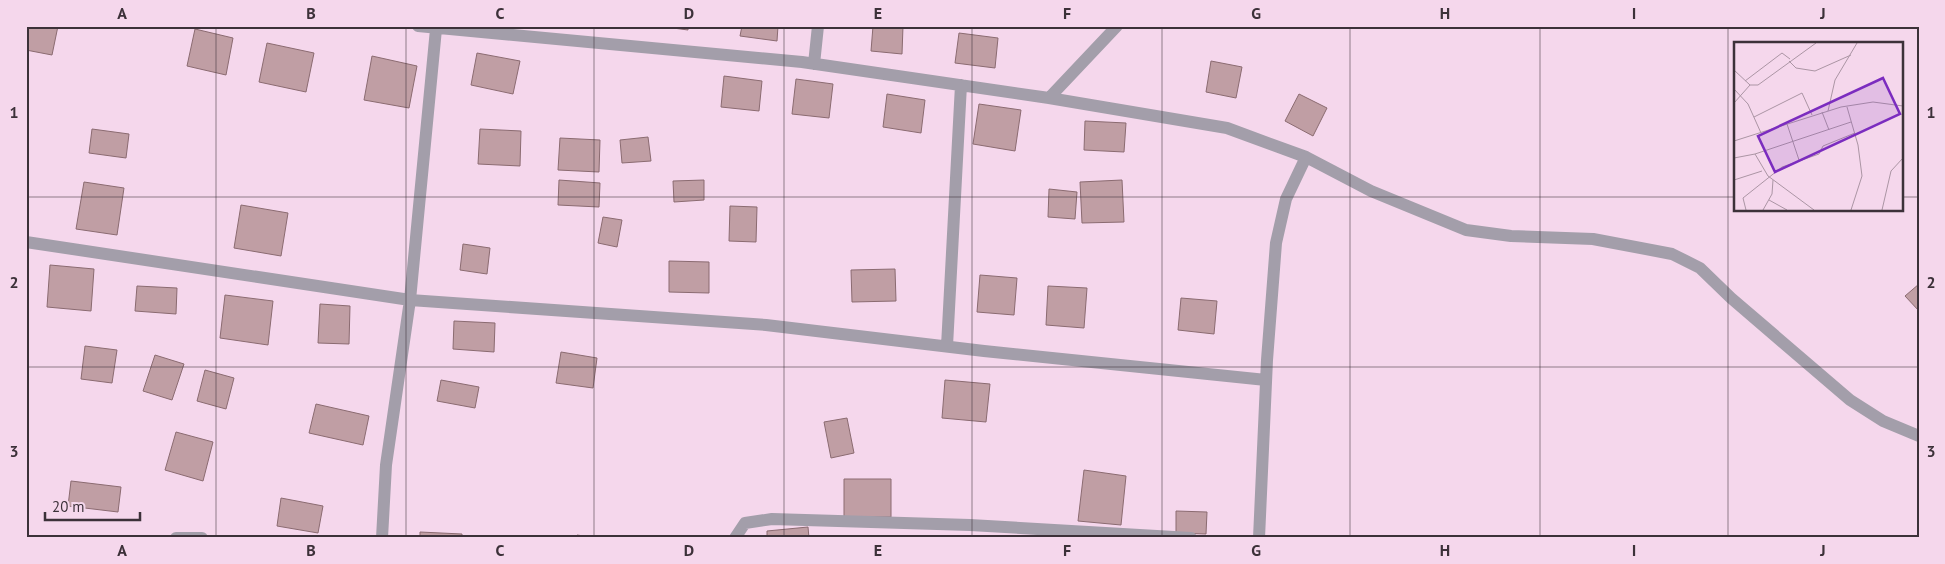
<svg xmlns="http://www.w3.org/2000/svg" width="1945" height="564" font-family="'PT Sans',sans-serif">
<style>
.building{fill:#c09ea4;stroke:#8b6b71}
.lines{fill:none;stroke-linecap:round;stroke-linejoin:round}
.street{stroke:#a39eaa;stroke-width:12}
.grid{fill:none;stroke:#3c3139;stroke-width:1;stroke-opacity:0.55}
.inset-road{fill:none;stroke:#ab95a4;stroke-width:1}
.view{fill:#7b2cbf;fill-opacity:0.15;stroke:#7b2cbf;stroke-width:2.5}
.inset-edge{fill:none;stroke:#3c3139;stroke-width:2.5}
.neatline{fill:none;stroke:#3c3139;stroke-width:2}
.grid-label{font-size:16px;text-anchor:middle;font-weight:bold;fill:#3c3139}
</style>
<rect width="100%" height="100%" fill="#f5d7ec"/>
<path class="building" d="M26,26H58L52,55L26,50Z
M658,26H688V30Z
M742,26H778L777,41L740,36Z
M873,26H903L902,54L871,51Z
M195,29L233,38L226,75L187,66Z
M959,33L998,38L995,68L955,63Z
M267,43L314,53L306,92L259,82Z
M477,53L520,61L513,94L471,85Z
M372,56L417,66L409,108L364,100Z
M1211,61L1242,67L1236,98L1206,92Z
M724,76L762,81L759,111L721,107Z
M796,79L833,84L829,118L792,114Z
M887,94L925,100L921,133L883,127Z
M1299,94L1327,108L1313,136L1285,121Z
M979,104L1021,110L1015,151L973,144Z
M1085,121L1126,123L1124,152L1084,150Z
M92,129L129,134L126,158L89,153Z
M480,129L521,131L520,166L478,164Z
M648,137L651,161L622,163L620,140Z
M560,138L600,140L599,172L558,170Z
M559,180L600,183L599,207L558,205Z
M704,180V200L674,202L673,181Z
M1122,180L1124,222L1082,223L1080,182Z
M84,182L124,188L117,235L76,229Z
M1049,189L1077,192L1075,219L1048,217Z
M241,205L288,213L281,256L234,248Z
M730,206L757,207L756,242L729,241Z
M603,217L622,220L617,247L598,243Z
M463,244L490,248L487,274L460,270Z
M669,261L709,262V293L669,292Z
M50,265L94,269L91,311L47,307Z
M895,269L896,301L852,302L851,270Z
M980,275L1017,278L1014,315L977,312Z
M1919,284V311L1905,296Z
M137,286L177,288L176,314L135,311Z
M1048,286L1087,288L1084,328L1046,325Z
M225,295L273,301L268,345L220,338Z
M1181,298L1217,301L1214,334L1178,330Z
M320,304L350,306L349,344L318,343Z
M454,321L495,323L494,352L453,349Z
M85,346L117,350L112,383L81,379Z
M561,352L597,358L593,388L556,383Z
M155,355L184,364L172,400L143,391Z
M205,370L234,378L226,409L197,401Z
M441,380L479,387L475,408L437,401Z
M945,380L990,384L986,422L942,418Z
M316,404L369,416L363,445L309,433Z
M847,418L854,453L831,458L824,422Z
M176,432L213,442L203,481L165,470Z
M1084,470L1126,476L1121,525L1078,521Z
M844,479H891V517H844Z
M71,481L121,487L118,512L68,506Z
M281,498L323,506L318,533L277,526Z
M1176,511L1207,512L1206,534L1176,533Z
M808,527L809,538H767V531Z
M420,532L462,534V538H420Z
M577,535L597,538H576Z
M949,536L987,537V538H949Z"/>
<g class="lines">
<path class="street" d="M418,26L802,62L1049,98L1227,128L1306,157L1371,191L1466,230L1511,236L1593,239L1672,254L1700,268L1731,298L1850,400L1883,421L1919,436
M814,64L818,26
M1049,98L1117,26
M26,242L410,300L766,325L984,351L1266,380
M947,346L961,85
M176,538H202
M382,538L386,465L410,300L436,29
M735,538L745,523L772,519L970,525L1191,538
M1259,538L1267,360L1276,243L1286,199L1306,157"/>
</g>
<path class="grid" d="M216,26V538M406,26V538M594,26V538M784,26V538M972,26V538M1162,26V538M1350,26V538M1540,26V538M1728,26V538M26,197H1735M1901,197H1919M26,367H1919"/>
<g transform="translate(1734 42)">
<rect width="169" height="169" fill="#f5d7ec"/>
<path class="inset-road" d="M55,19L62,26L81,29L117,13M0,28L16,43H24L82,1M11,39L48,11L56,17M0,47L14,62L27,91M0,61L16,43M113,65L124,103L128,134L117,168M94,69L101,38L123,1M88,70L95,88M20,75L68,51L78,73M53,82L65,118M0,99L107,65L139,60L169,64M21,112L117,80M0,116L21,112L34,134L80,168M0,138L28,129M35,158L53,168M12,168L9,156L48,125L85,112L89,104L121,91M29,168L38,152L39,138M148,168L157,129L169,116"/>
<path class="view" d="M149,36L166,72L41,130L24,94Z"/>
<rect width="169" height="169" class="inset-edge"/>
</g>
<rect width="1945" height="564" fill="none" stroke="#f5d7ec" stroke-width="55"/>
<path d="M45 512v8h95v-8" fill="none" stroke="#3c3139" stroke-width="2.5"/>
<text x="52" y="512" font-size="15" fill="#3c3139" stroke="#f5d7ec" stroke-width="4" paint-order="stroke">20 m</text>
<rect x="28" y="28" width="1890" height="508" class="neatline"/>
<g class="grid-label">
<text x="122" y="19">A</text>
<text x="311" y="19">B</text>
<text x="500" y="19">C</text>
<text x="689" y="19">D</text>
<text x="878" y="19">E</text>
<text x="1067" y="19">F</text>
<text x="1256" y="19">G</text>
<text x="1445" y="19">H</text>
<text x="1634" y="19">I</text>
<text x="1823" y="19">J</text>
<text x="14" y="118">1</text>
<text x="1931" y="118">1</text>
<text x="14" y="288">2</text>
<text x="1931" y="288">2</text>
<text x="14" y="457">3</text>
<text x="1931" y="457">3</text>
<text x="122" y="556">A</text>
<text x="311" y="556">B</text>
<text x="500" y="556">C</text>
<text x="689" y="556">D</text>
<text x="878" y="556">E</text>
<text x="1067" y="556">F</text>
<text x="1256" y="556">G</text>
<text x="1445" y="556">H</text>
<text x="1634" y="556">I</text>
<text x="1823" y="556">J</text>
</g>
</svg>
